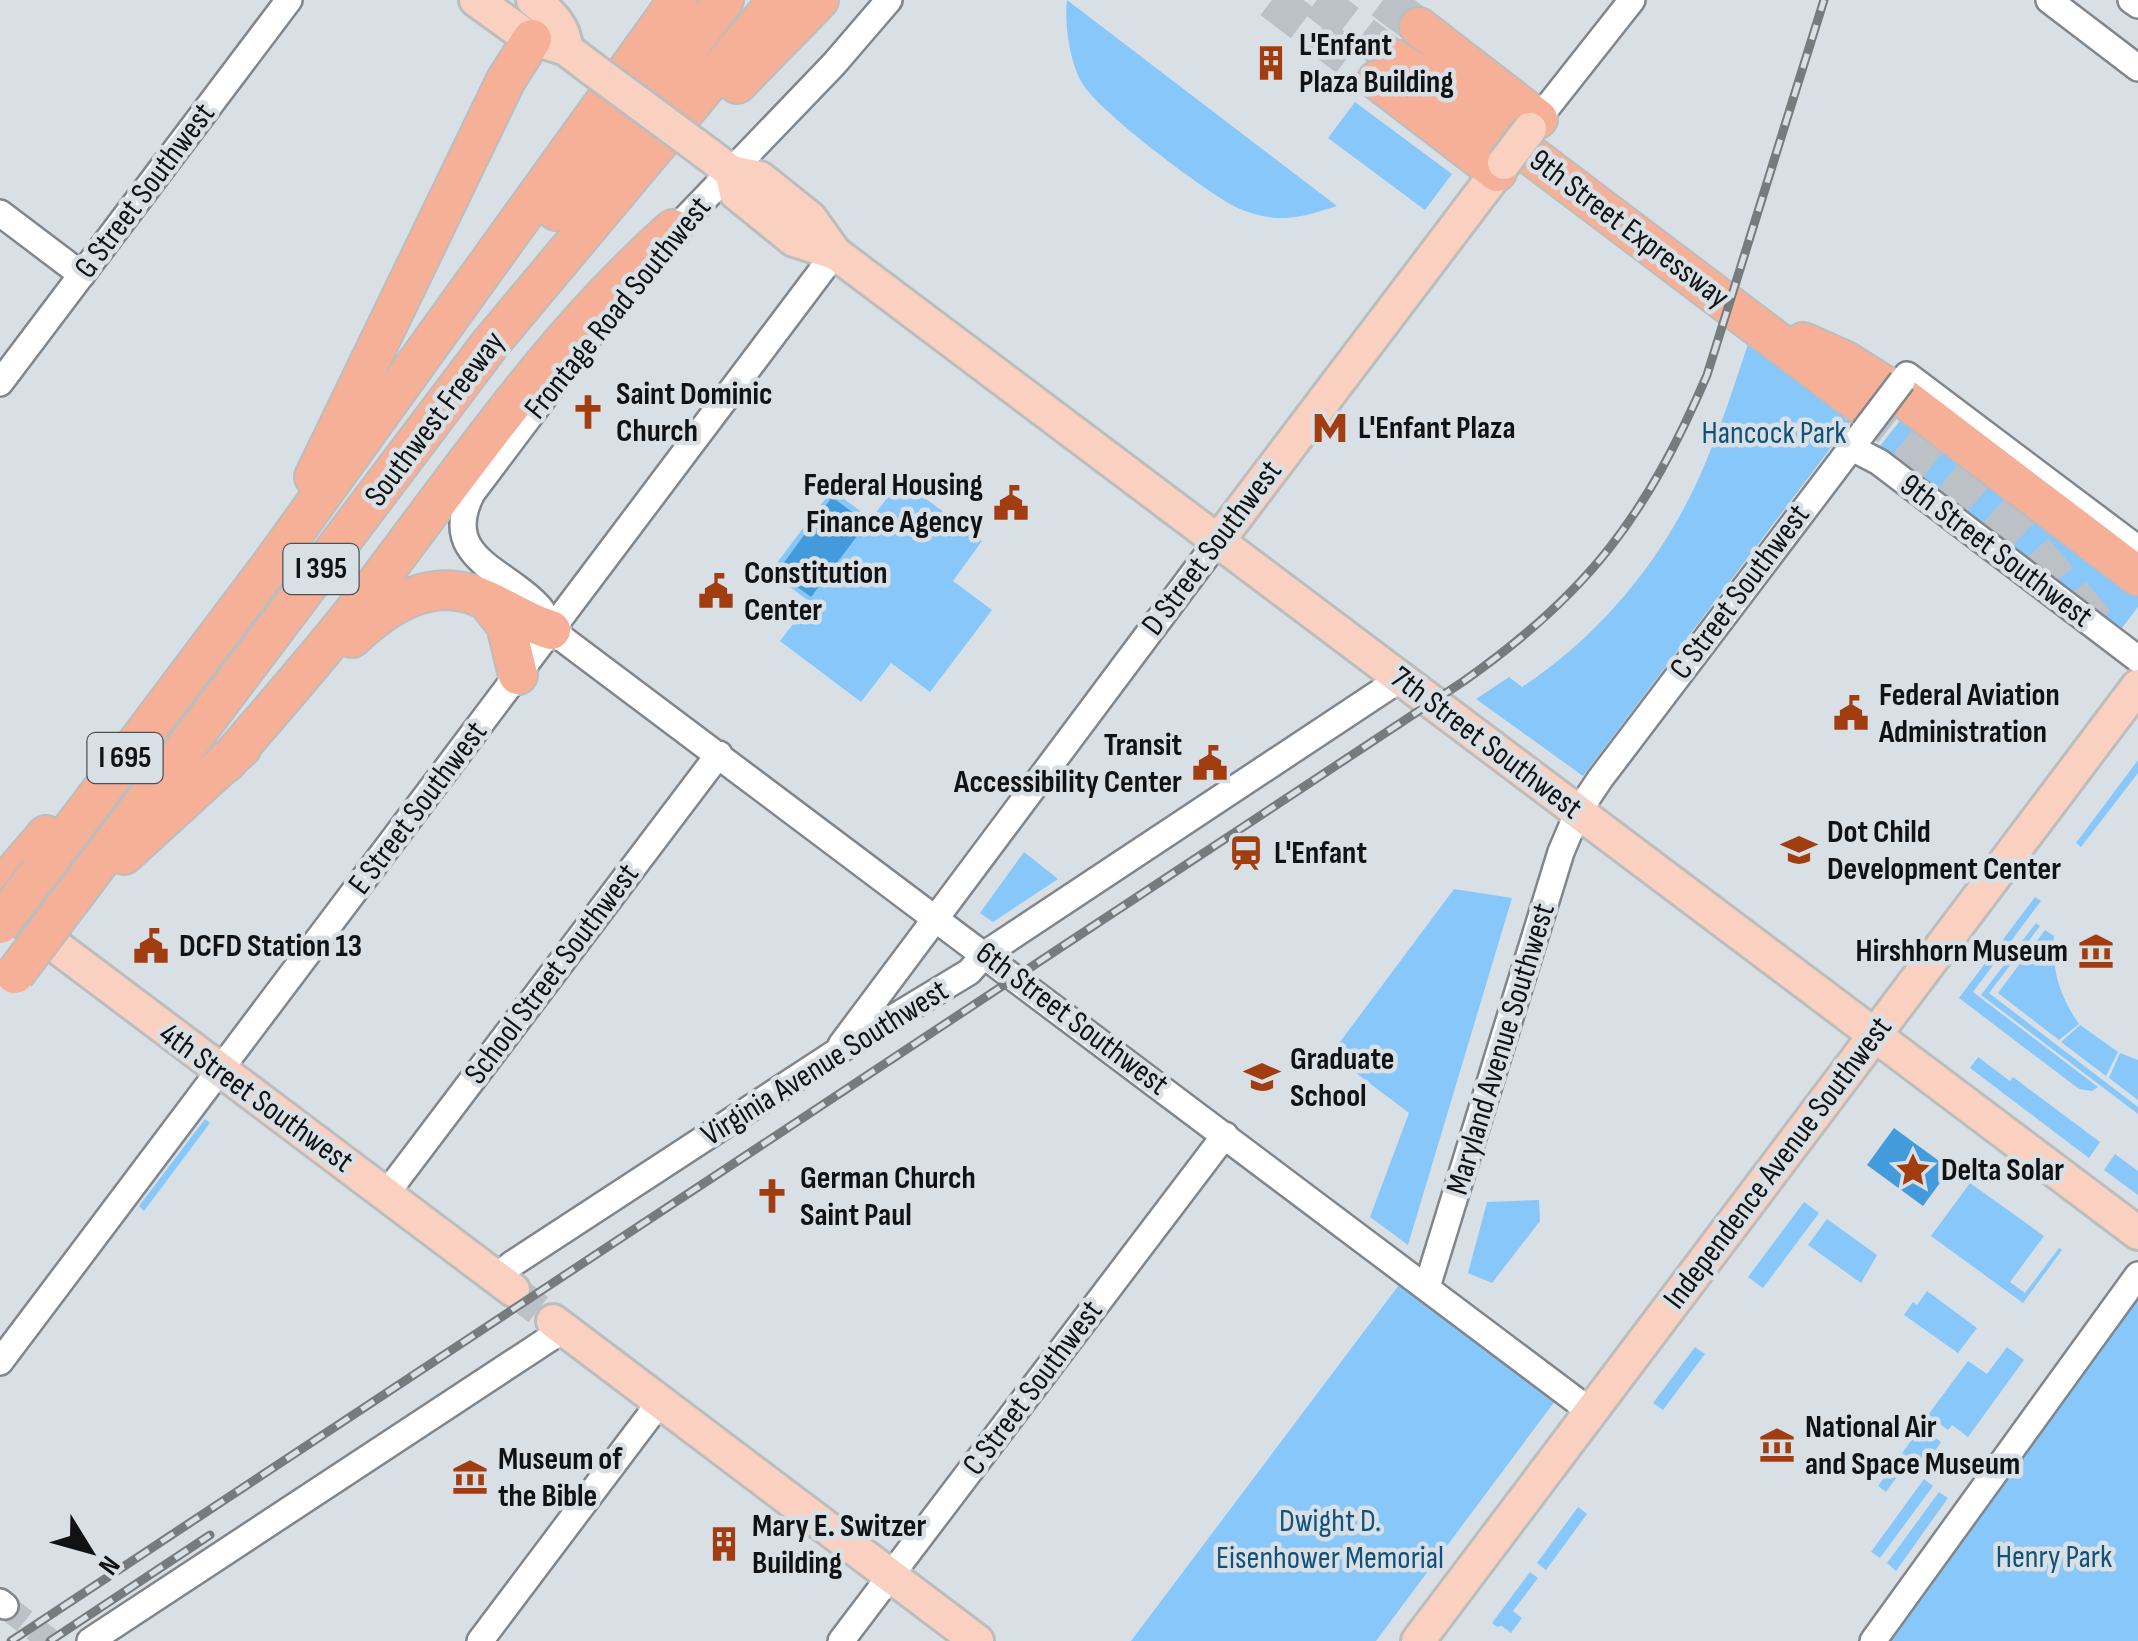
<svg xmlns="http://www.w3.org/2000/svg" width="2138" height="1641" font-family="'Sofia Sans Condensed',sans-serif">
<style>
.green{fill:#88c7f9}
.water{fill:#439bdb}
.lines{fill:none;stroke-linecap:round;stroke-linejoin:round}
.minor-tunnel{stroke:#bbc1c6;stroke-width:25;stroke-dasharray:25 12;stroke-linecap:butt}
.major-tunnel{stroke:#bbc1c6;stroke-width:32;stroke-dasharray:32 16;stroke-linecap:butt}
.highway-tunnel{stroke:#bbc1c6;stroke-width:38;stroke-dasharray:38 19;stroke-linecap:butt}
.minor-casing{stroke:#80868b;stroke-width:30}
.major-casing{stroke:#bcbdbd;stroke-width:38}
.highway-casing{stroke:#bcbdbd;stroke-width:42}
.minor{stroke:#fff;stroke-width:25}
.major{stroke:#fad0c1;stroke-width:32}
.highway{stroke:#f6b097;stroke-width:38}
.rail-casing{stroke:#767b7e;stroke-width:9}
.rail{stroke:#d9e0e5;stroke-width:5;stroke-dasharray:15;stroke-linecap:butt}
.minor-bridge-casing{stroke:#80868b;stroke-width:30;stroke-linecap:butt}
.major-bridge-casing{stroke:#bcbdbd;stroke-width:38;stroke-linecap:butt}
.highway-bridge-casing{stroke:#bcbdbd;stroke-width:42;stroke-linecap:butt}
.minor-bridge{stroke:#fff;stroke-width:25}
.major-bridge{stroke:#fad0c1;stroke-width:32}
.highway-bridge{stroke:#f6b097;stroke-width:38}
.labels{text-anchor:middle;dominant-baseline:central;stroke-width:9;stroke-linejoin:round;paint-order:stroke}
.shield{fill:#d9e0e5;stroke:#4c5053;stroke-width:2.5}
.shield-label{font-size:30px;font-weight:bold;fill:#101214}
.poi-label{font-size:32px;font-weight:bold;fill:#101214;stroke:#d9e0e5;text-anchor:start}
.street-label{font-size:32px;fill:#101214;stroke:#d9e0e5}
.park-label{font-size:32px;fill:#10517c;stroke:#d9e0e5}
</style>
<rect width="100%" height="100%" fill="#d9e0e5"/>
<path class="green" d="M1067,0L1337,206C1314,213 1293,221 1269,217C1256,215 1243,211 1232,205C1201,188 1098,111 1082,83C1070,62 1064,24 1067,0Z
M1355,102L1452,174L1425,210L1328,138Z
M1748,344L1851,421L1583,776L1476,699L1509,677L1522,687C1598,637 1660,563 1698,480C1718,436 1733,389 1748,344Z
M1906,413L2138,587V607L2122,628L1880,446Z
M901,480L982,541L953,581L992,610L930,692L891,663L861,702L780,641L810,602L770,572L832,490L871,519Z
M2138,760V773L2081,847L2076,843Z
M1024,852L1058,879L993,922L980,913Z
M1454,889L1512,898L1408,1245L1370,1217L1409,1113L1331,1054Z
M2035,897L2041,901L1973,992L2098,1087L2092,1091L2079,1089L1959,998Z
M2036,923L2040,926L1989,993L2138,1107V1114L1981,995Z
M2045,930L2054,936C2051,969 2060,997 2079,1024L2059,1040L1998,993Z
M2080,1025L2118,1052L2106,1076L2061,1042Z
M2120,1053L2138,1060V1100L2109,1078Z
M1978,1057L2010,1081L2013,1077L2100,1142L2089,1158L1970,1068Z
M205,1119L210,1123L144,1211L139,1206Z
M2115,1154L2138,1171V1195L2104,1170Z
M1970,1183L2044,1236L2010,1282L2025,1293L2059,1248L2062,1250L2023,1303L1931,1236Z
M1539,1200L1540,1221L1492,1283L1468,1273L1487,1202Z
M1804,1202L1819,1213L1763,1288L1748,1277Z
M1827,1219L1877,1255L1861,1283L1808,1245Z
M1402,1281L1558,1397L1376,1641H1131Z
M1927,1291L1977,1328L1958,1353L1904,1315L1913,1302L1917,1305Z
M2138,1296V1641H1889L2131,1305Z
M1695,1347L1705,1354L1663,1410L1653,1403Z
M2007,1347L2024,1360L1968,1437L1952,1425L1948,1430L1928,1415L1968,1361L1987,1374Z
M1921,1427L1941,1442L1927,1462L1914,1453L1886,1492L1878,1486Z
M1924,1479L1933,1486L1880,1558L1871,1552Z
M1939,1492L1948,1498L1896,1571L1887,1563Z
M1578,1507L1587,1514L1546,1570L1537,1563Z
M1530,1572L1538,1578L1513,1611L1522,1618L1511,1633L1502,1626L1497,1627L1492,1623Z"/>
<path class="water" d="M832,497L867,523L811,597L777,572Z
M1894,1128L1950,1169L1923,1206L1867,1165Z"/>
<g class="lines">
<path class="minor-tunnel" d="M5,1606L50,1641"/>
<path class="major-tunnel" d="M513,1290L553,1321"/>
<path class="highway-tunnel" d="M1272,0L1377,80
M1317,0L1394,59
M1383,0L1419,27
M1860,404L1976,496L2026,542L2100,627"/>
<defs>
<path id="minor" d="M2049,0L2138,68
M2131,0L2138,5
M1538,119L1632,0
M0,213L82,275
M664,241L834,64L889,0
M590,336L472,493C438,559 508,570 540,608C545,614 548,623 551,630L1590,1411
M1902,381L1907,375L2138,549
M0,383L289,0
M1850,447L1879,462L2138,659
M841,1045L1217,542
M386,1194L719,754
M497,1278L512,1264L835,1053L969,972L985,954L1400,679
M1427,1287L1561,852L1578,812L1600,779L1864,431
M0,1362L835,253
M0,1602L5,1606
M90,1641L564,1329
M480,1641L660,1402
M841,1641L1225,1135
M1873,1641L2138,1275"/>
<path id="major" d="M476,0L526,36L566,49L591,68
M533,0C550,13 565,26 566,49
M709,155L731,172L760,178L810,218L835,253L2138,1233
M731,172L736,193L794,240L835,253
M1217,542L1504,163
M0,904L513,1290
M553,1321L977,1641
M1418,1641L2138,686"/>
<path id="highway" d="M1419,27L1538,119
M1394,59L1455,98L1860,404
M1377,80L1497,172
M737,84L819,0
M556,211L644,106L724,0
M1803,342L1846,361L1901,396L2138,576
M314,477L506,80L532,39
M488,602L506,625L518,675
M352,638C387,605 430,577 479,597C505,607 525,623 551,630
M226,763C279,702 332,641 381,577C474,454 557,332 673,229
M124,855L242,747
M39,873L271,565L678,0
M0,889L46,835
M72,898L490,344L778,0"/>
</defs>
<use href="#minor" class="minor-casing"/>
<use href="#major" class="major-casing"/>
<use href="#highway" class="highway-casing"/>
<use href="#minor" class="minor"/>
<use href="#major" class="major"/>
<use href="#highway" class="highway"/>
<defs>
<path id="rail" d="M11,1641L1464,681C1589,593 1647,515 1707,375L1824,0
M50,1641L210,1535"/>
</defs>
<use href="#rail" class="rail-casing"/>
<use href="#rail" class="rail"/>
<defs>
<path id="minor-bridge" d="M1864,431L1902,381"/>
<path id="major-bridge" d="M591,68L709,155
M1504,163L1530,129"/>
<path id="highway-bridge" d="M0,924L39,873
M15,974L72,898"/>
</defs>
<use href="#minor-bridge" class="minor-bridge-casing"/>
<use href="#major-bridge" class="major-bridge-casing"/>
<use href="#highway-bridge" class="highway-bridge-casing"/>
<use href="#minor-bridge" class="minor-bridge"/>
<use href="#major-bridge" class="major-bridge"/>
<use href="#highway-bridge" class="highway-bridge"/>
</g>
<defs>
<symbol id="building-bare" viewBox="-9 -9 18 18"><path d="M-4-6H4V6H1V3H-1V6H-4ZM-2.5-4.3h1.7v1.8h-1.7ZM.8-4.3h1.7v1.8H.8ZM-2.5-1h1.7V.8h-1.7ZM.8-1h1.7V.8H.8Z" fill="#a23d11" stroke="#d9e0e5" stroke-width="2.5" paint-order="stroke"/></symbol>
<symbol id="church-bare" viewBox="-9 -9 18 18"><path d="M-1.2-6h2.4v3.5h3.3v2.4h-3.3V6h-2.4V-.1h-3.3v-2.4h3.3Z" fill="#a23d11" stroke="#d9e0e5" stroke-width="2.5" paint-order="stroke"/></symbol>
<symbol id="metro-bare" viewBox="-9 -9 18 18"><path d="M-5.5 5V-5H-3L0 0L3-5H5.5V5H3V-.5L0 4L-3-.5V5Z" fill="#a23d11" stroke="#d9e0e5" stroke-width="2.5" paint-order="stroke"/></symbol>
<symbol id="civic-bare" viewBox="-9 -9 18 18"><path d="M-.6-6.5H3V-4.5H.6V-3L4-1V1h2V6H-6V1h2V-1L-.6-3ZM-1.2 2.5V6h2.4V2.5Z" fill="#a23d11" stroke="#d9e0e5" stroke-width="2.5" paint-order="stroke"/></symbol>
<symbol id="school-bare" viewBox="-9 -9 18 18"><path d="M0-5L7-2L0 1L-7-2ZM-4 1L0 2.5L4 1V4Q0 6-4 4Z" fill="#a23d11" stroke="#d9e0e5" stroke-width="2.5" paint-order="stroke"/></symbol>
<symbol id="station-bare" viewBox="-9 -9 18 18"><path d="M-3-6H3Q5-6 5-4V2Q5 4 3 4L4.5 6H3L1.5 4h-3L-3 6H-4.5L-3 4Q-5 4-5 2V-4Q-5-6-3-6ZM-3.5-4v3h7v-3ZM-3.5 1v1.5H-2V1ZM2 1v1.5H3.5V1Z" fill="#a23d11" stroke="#d9e0e5" stroke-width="2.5" paint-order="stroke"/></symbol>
<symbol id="museum-bare" viewBox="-9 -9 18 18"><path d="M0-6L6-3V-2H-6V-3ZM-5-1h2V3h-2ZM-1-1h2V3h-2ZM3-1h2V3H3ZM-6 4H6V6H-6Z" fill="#a23d11" stroke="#d9e0e5" stroke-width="2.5" paint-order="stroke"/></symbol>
<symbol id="university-bare" viewBox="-9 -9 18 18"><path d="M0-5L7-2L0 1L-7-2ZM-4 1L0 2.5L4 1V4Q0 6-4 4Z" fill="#a23d11" stroke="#d9e0e5" stroke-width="2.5" paint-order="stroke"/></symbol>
<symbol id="sight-bare" viewBox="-9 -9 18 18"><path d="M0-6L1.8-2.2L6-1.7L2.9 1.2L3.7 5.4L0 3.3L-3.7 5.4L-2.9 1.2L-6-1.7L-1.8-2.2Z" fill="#a23d11" stroke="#d9e0e5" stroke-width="2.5" paint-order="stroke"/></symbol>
</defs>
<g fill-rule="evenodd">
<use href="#building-bare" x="1246" y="38" width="50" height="50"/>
<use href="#church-bare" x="563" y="387" width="50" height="50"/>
<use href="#metro-bare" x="1305" y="403" width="50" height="50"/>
<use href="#civic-bare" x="986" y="478" width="50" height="50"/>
<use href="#civic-bare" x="691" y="566" width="50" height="50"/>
<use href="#civic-bare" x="1826" y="688" width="50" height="50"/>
<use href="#civic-bare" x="1185" y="738" width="50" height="50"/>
<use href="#school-bare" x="1774" y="825" width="50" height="50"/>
<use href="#station-bare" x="1221" y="828" width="50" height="50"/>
<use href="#civic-bare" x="126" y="921" width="50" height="50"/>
<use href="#museum-bare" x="2071" y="926" width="50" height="50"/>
<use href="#university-bare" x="1237" y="1052" width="50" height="50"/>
<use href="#sight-bare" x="1888" y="1145" width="50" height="50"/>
<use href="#church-bare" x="747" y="1171" width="50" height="50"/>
<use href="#museum-bare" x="1752" y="1420" width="50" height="50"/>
<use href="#museum-bare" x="445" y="1452" width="50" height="50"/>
<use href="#building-bare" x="699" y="1519" width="50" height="50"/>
</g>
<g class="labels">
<g class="shield">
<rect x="283.5" y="544" width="75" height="50" rx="8"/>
<rect x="87.5" y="733" width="75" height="50" rx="8"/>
</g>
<g class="shield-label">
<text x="321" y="569">I 395</text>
<text x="125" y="758">I 695</text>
</g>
<g class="poi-label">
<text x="1299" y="45">L'Enfant<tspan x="1299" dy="37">Plaza Building</tspan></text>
<text x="616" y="394">Saint Dominic<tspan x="616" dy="37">Church</tspan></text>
<text x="1358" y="428">L'Enfant Plaza</text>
<text x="983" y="485" text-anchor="end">Federal Housing<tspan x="983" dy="37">Finance Agency</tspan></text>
<text x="744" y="573">Constitution<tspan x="744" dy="37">Center</tspan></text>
<text x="1879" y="695">Federal Aviation<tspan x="1879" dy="37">Administration</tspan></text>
<text x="1182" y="745" text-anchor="end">Transit<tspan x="1182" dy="37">Accessibility Center</tspan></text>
<text x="1827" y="832">Dot Child<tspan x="1827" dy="37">Development Center</tspan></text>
<text x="1274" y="853">L'Enfant</text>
<text x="179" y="946">DCFD Station 13</text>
<text x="2068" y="951" text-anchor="end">Hirshhorn Museum</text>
<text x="1290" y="1059">Graduate<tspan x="1290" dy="37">School</tspan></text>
<text x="1941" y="1170">Delta Solar</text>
<text x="800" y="1178">German Church<tspan x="800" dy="37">Saint Paul</tspan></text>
<text x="1805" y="1427">National Air<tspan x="1805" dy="37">and Space Museum</tspan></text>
<text x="498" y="1459">Museum of<tspan x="498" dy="37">the Bible</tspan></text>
<text x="752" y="1526">Mary E. Switzer<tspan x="752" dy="37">Building</tspan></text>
</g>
<g class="street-label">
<text transform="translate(145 191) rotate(-53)">G Street Southwest</text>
<text transform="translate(1629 229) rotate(37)">9th Street Expressway</text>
<text transform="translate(618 308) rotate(-51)">Frontage Road Southwest</text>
<text transform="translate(435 419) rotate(-53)">Southwest Freeway</text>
<text transform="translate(1212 548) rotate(-53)">D Street Southwest</text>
<text transform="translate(1996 551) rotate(37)">9th Street Southwest</text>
<text transform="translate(1740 592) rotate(-53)">C Street Southwest</text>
<text transform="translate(1486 743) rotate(37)">7th Street Southwest</text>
<text transform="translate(418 808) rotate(-53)">E Street Southwest</text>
<text transform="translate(552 974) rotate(-53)">School Street Southwest</text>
<text transform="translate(1072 1019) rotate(37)">6th Street Southwest</text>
<text transform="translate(1501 1049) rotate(-73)">Maryland Avenue Southwest</text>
<text transform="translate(825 1063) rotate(-32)">Virginia Avenue Southwest</text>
<text transform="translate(256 1098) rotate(36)">4th Street Southwest</text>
<text transform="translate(1778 1163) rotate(-53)">Independence Avenue Southwest</text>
<text transform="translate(1033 1388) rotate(-53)">C Street Southwest</text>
</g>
<g class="park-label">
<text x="1774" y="433">Hancock Park</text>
<text x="1330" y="1521">Dwight D.<tspan x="1330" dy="37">Eisenhower Memorial</tspan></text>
<text x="2054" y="1557">Henry Park</text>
</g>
</g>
<g transform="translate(90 1551) rotate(127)" stroke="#d9e0e5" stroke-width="8" paint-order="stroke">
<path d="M0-8L18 38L0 25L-18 38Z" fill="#101214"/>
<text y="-15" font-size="28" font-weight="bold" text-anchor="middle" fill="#101214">N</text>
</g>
</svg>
